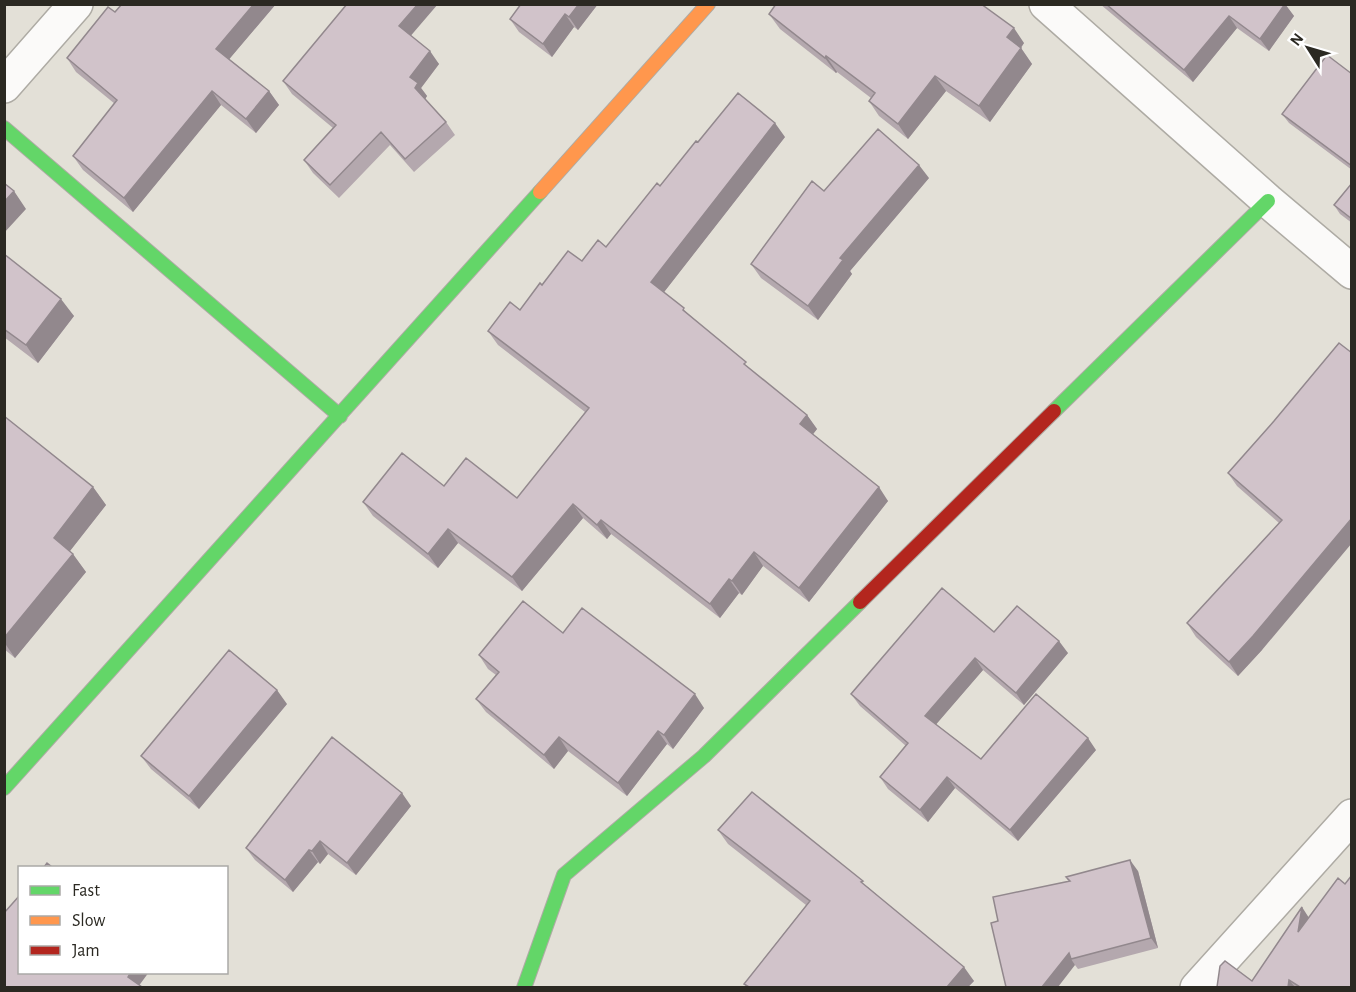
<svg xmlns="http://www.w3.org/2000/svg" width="1356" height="992" font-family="'Alegreya Sans',sans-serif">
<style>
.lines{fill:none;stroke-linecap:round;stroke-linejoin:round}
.street-casing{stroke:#aeaba4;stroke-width:36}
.fast-casing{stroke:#aeaba4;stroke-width:16}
.slow-casing{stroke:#aeaba4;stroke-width:16}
.jam-casing{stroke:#aeaba4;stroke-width:16}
.street{stroke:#fbfaf9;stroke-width:33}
.fast{stroke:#63d668;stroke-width:14}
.slow{stroke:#ff974d;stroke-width:14}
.jam{stroke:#b3261e;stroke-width:14}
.wall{fill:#b4a8ae}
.shaded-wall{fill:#92888d}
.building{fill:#d1c3ca;stroke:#92888d;stroke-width:1.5}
</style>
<rect width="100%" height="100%" fill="#e3e0d7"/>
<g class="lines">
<defs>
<path id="street" d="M1046,4L1268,201L1352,272
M4,86L76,4
M1197,988L1352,816"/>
<path id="fast" d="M4,128L340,416
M1054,411L1268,201
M4,788L540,192
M524,988L564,875L704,756L860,602"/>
<path id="slow" d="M540,192L708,4"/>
<path id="jam" d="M860,602L1054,411"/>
</defs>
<use href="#street" class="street-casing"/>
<use href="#fast" class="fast-casing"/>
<use href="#slow" class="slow-casing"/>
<use href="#jam" class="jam-casing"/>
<use href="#street" class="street"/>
<use href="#fast" class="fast"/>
<use href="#slow" class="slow"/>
<use href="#jam" class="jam"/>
</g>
<path class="wall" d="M122,4H276L229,59L269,91L279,105L256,133L221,105L133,212L83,170L73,156L115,104L76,72L67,58L115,12Z
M598,4L578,30L574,27L552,57L519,32L510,19Z
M1100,4H1285L1294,16L1269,51L1237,28L1193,82Z
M769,14L1024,43L1021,48L1032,64L990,122L946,91L908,139L879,116L869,101L871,98L837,72L836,73L780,29Z
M411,36L439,64L421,88L427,96L425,99L446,122L455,135L414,172L390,145L339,198L313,173L304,160L333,128L292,94L283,81Z
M1352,74V170L1289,123L1282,114Z
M785,137L664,292L750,369L807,415L817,429L813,434L888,501L809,602L763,566L742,595L739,593L720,618L611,534L607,539L583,518L522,591L458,543L438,568L373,516L363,502L444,486L517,498L585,412L498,345L488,331L520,310L542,285L606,247L698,142Z
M929,178L850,271L852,274L818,320L761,278L751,264L824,191Z
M1352,183V223L1340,214L1334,205Z
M4,254L74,316L38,363L4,337Z
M1339,343L1262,650L1238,676L1196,637L1187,623L1279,523L1237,486L1228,473L1274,421Z
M4,416L93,487L106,505L70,551L86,572L15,658L4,649Z
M994,632L1068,653L1024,705L983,670L936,724L981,759L1096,750L1018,841L955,788L928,822L888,789L880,777L906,746L860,706L851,694Z
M563,633L704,708L673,749L667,744L627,796L568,751L554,769L486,712L476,699L496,675L488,669L479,655Z
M287,704L199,809L151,769L141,756Z
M411,806L356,875L328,854L320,864L318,862L293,892L255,860L246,848Z
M718,830L868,887L974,981L968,987H747L744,984L806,905L728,844Z
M1138,871L1158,948L1078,969L1075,965L998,921L1068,881L1066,877Z
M1345,884L1352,987H1217L1252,981L1309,917Z"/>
<path class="shaded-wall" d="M254,4H276L226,63L216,49Z
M418,4H438L408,39L399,26Z
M579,4H598L578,30L569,17Z
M1285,4L1294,16L1269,51L1260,39Z
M565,14L574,27L552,57L543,44Z
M1229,16L1237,28L1193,82L1184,70Z
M1014,28L1024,43L1017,53L1007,37Z
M1021,48L1032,64L990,122L979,106Z
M430,51L439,64L421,88L427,96L424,101L415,88L410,77Z
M826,56L837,72L836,73L825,58Z
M935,76L946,91L908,139L898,124Z
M212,91L221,105L133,212L124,198Z
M269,91L279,105L256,133L246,119Z
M775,123L785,137L661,296L651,282Z
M919,165L929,178L850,271L852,274L818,320L808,306L840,258Z
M14,191L26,209L4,233V202Z
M61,299L74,316L38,363L26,345Z
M807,415L817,429L810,438L800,424Z
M93,487L106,505L66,556L54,538Z
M879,487L888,501L809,602L799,588Z
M573,504L583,518L522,591L512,577Z
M1352,518V543L1262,650L1238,676L1229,662Z
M601,520L611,534L607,539L597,525Z
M448,529L458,543L438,568L428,554Z
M754,552L763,566L742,595L732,581Z
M73,554L86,572L15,658L4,642V638Z
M729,579L739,593L720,618L710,604Z
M1059,641L1068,653L1024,705L1016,693Z
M975,658L983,670L933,728L925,716Z
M277,690L287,704L199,809L189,796Z
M695,694L704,708L673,749L664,735Z
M658,731L667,744L627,796L618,783Z
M559,737L568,751L554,769L544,755Z
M1088,738L1096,750L1018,841L1010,830Z
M947,777L955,788L928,822L920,810Z
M402,793L411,806L356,875L347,863Z
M320,841L328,854L320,864L312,851Z
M309,850L318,862L293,892L285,880Z
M1130,860L1138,871L1158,948L1151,938Z
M1302,907L1311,921L1298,932Z
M1069,953L1071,959L1075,965L1058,987H1042Z
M964,967L974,981L968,987H947Z
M131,972H149L138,987L128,977Z
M1289,980L1295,987H1288Z"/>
<path class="building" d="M122,4H254L216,49L269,91L246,119L212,91L124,198L73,156L117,100L67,58L108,7L115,12Z
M347,4H418L399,26L430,51L410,77L418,83L415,88L446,122L405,159L381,132L330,185L304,160L336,125L283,81Z
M521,4H579L569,17L565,14L543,44L510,19Z
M776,4H981L1014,28L1007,37L1021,48L979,106L935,76L898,124L869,101L875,93L826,56L825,58L769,14Z
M1106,4H1285L1260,39L1229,16L1184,70Z
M1327,55L1352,74V166L1282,114Z
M738,93L775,123L651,282L684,308L683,310L746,362L744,364L807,415L800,424L879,487L799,588L754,552L732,581L729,579L710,604L601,520L597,525L573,504L512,577L448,529L428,554L363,502L402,453L444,486L466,458L517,498L589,408L488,331L510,302L520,310L540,283L542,285L568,251L582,261L598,240L606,247L657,183L660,186L696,141L698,142Z
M878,129L919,165L840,258L843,260L808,306L751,264L812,181L824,191Z
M4,183L14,191L4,202Z
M1352,183V219L1334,205Z
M4,254L61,299L26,345L4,329Z
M1339,343L1352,353V518L1253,636L1229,662L1187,623L1282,520L1228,473L1274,421Z
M4,416L93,487L54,538L73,554L4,638Z
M942,588L994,632L1017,606L1059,641L1016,693L975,658L925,716L981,759L1036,694L1088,738L1010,830L947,777L920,810L880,777L908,743L851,694Z
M523,601L563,633L582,608L695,694L664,735L658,731L618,783L559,737L544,755L476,699L499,672L479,655Z
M229,650L277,690L189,796L141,756Z
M332,737L402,793L347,863L320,841L312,851L309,850L285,880L246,848Z
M752,792L863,881L861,882L964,967L947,987H749L744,984L810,901L718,830Z
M1130,860L1151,938L1071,959L1069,953L1042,987H1006L991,923L998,921L993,897L1070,881L1066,877Z
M47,863L52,867H44Z
M1352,875V987H1300L1289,980L1288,987H1217L1220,966L1225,961L1252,981L1302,907L1298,932L1338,878L1345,884Z
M20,895V972H131L128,977L142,987H4V913Z"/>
<rect width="1356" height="992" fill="none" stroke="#2b2922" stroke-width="12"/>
<rect x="18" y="866" width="210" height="108" fill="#ffffff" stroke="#aaa9a7" stroke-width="1.5"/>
<rect x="30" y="886" width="30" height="9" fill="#63d668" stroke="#aaa9a7" stroke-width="1.5"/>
<text x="72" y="896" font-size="18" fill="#2b2922">Fast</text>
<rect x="30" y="916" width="30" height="9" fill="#ff974d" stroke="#aaa9a7" stroke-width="1.5"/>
<text x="72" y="926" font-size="18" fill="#2b2922">Slow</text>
<rect x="30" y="946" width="30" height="9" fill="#b3261e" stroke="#aaa9a7" stroke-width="1.5"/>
<text x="72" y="956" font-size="18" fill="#2b2922">Jam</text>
<g transform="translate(1308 48) rotate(307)" stroke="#ffffff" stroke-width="4.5" paint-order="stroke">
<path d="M0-4.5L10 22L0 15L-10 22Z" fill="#2b2922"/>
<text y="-9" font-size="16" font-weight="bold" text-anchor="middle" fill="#2b2922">N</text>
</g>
</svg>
